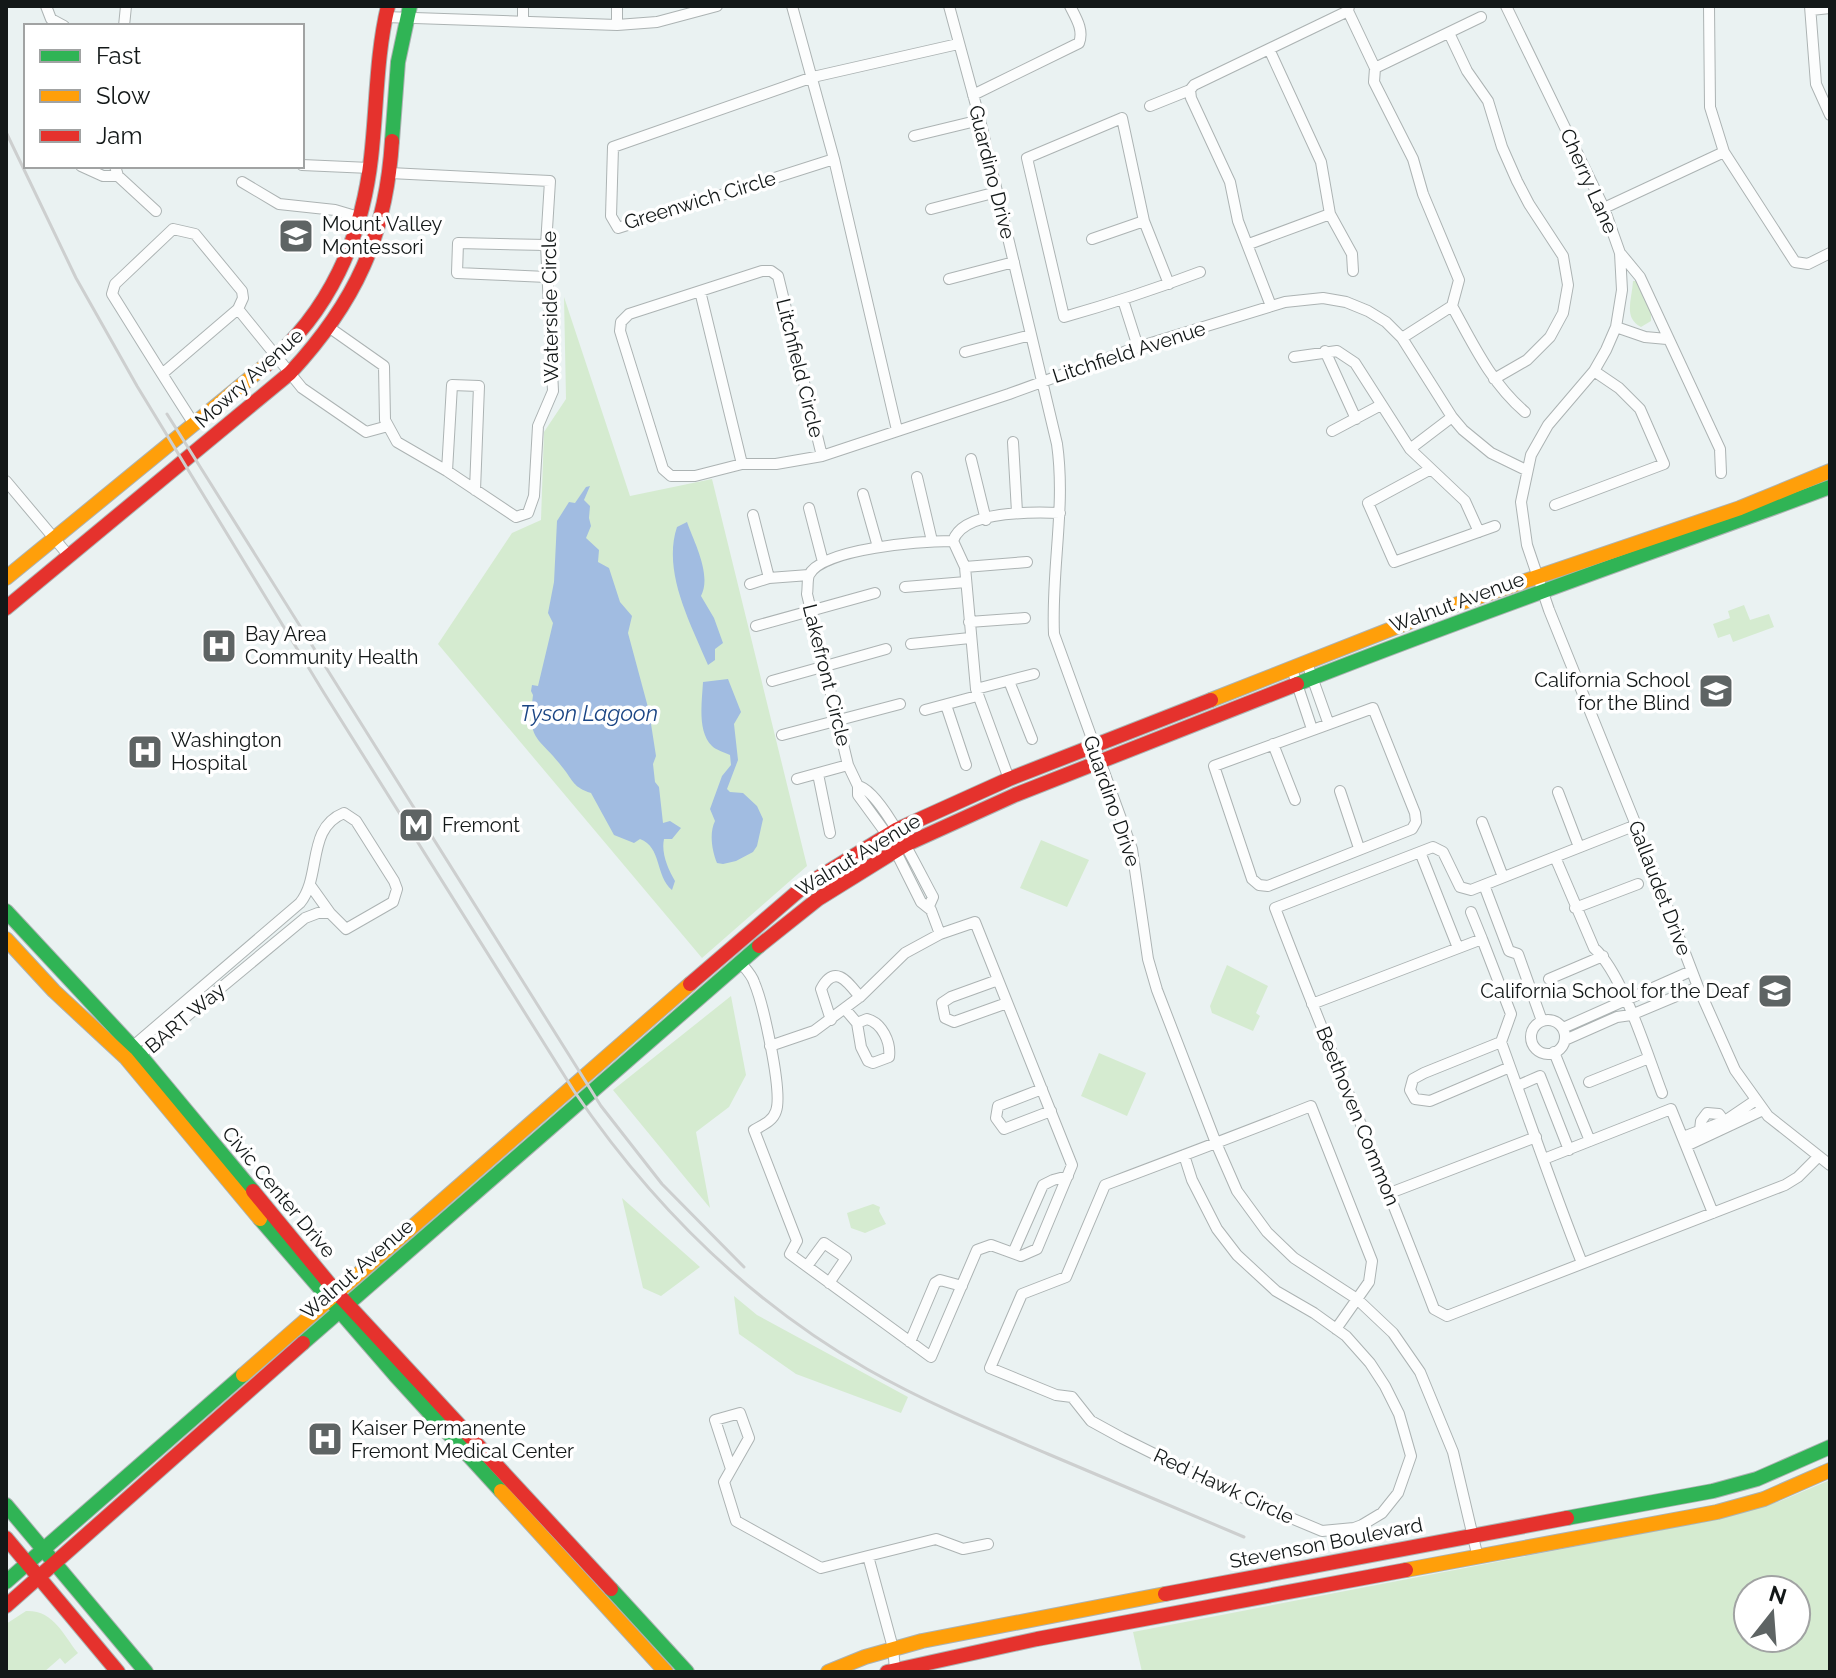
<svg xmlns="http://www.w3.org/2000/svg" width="1836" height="1678" font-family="Raleway,sans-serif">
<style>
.green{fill:#d5ebd0;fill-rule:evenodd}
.water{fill:#a1bce1}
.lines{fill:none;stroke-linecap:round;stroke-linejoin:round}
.street-casing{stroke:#acb3b3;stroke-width:12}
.fast-casing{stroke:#acb3b3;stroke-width:16}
.slow-casing{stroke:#acb3b3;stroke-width:16}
.jam-casing{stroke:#acb3b3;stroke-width:16}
.street{stroke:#fcfdfd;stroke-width:10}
.fast{stroke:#30b455;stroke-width:14}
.slow{stroke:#ff9f0a;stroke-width:14}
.jam{stroke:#e5322d;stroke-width:14}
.rail{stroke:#cdcfcf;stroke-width:3}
.labels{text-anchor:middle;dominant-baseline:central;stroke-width:7;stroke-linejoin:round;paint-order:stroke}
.street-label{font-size:20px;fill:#131818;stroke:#fff}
.poi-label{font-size:20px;fill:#131818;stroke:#fff;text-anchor:start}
.water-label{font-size:22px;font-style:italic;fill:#1a4584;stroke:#fff}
</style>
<rect width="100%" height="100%" fill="#eaf2f2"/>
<path class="green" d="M1633,281H1637L1651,312V321L1641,327C1623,318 1632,300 1633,281Z
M564,297L630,496L712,479L807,866L702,958L438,644L512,533L541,520L544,432L566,399Z
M1744,605L1750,620L1769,614L1774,627L1733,642L1730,634L1718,638L1713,624L1730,618L1728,611Z
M1041,840L1089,860L1067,907L1020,888Z
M1227,965L1268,986L1256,1013L1260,1016L1253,1031L1212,1013L1210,1006Z
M731,996L746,1075L729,1107L696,1132L710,1208L613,1090Z
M1099,1053L1146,1073L1127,1116L1081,1096Z
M622,1198L700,1267L661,1296L643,1288Z
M873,1204L880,1207L879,1211L886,1224L865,1233L851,1228L847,1213Z
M734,1296L757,1315L908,1397L901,1413L796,1374L739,1334Z
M1830,1480V1672H1142L1133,1632L1719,1519L1778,1502ZM1748,1590H1796V1638H1748Z
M26,1611C54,1610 63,1635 78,1653L65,1664L60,1658L44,1672H6V1624Z"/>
<path class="water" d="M590,486L584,500L590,506L589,518L591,526L586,538L599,550L598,562L609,568L620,602L632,616L628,633L649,711L656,756L653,764L655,782L659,787L663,823L670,821L681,828L672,839H664C661,853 668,869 675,881L672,890C655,876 662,847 640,839L634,843L614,835L591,793C573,787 574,782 563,768C538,735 527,743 533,695L531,691L532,685L538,686L553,623L548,613L554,582L557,521L569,502L575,503L586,487Z
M687,522C694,542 712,575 701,596L714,618L723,643L715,649V660L708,665C691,624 662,572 677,527Z
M728,679L741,712L734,724L738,760L727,789L730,792L743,793L757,806L763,819L757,846L753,852L736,861L723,864L717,863C712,851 709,833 715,821L710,809L722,776L731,765L730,755C724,752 716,750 712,746C697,732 702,701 703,682Z"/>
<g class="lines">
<defs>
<path id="street" d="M46,6L51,19L64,26
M792,6L834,159L897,430
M949,6L980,120L1057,444C1066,507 1051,570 1054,634L1132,849L1148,959L1157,990L1216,1143L1237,1191L1267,1232L1294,1258L1357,1299L1393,1333L1420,1372L1453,1452L1478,1558
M1349,6L1348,11L1375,68L1374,82L1413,159L1423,194L1459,280L1452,306L1402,338
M1506,6L1604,208L1620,253L1622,290L1616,327L1606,350L1594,371L1548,425L1531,455L1521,502L1527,545L1549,610L1636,825L1698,987L1735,1070L1768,1116L1830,1165
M1709,6L1710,107L1724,152L1795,262L1808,264L1830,253
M1810,6L1816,84L1830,115
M1811,10L1830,8
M385,17L617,25L657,22L717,6
M523,21V6
M617,25V6
M124,26L126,6
M1449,33L1467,71L1488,101L1502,147L1517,181L1529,204L1563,256L1568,285L1563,313L1550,337L1527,360L1494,379
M1269,49L1321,162L1330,214L1352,254L1353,271
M1375,68L1481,17
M1190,90L1191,98L1230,182L1238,221L1271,306
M973,95L1079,43C1084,30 1076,18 1070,6
M1150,106L1190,90L1194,85L1348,11
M914,136L980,120
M834,159L618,228L611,216L613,147L813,77L958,44
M302,165L370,168
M81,166L103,176H118
M115,166L118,176L156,211
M242,182L279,204L335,210L362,218
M1604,208L1724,152
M931,209L997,192
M1092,239L1144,221
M1249,244L1330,214
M546,245L458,243L457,273L547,277
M1621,254L1640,277L1720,449L1721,473
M949,279L1014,262
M1169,284L1144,221L1122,118L1027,158L1064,317C1110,304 1155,289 1200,272
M700,291L742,464
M1123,300L1138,347
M1452,306C1473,344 1491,383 1525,412
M238,309L302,388L366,432L388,426
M1616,327L1645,337L1667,339
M330,328L384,366L385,420L397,442L447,471L516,517L528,513L534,496L538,426L553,391L546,245L550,181L390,173
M1325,351L1356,419
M965,352L1031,335
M1294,357L1337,351L1355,363L1410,449L1465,501L1479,532
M162,374L238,309L243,298L242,291L195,234L173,229L115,284L112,294C139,337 166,381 194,424
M1332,431L1381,405
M1013,442L1017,512
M1410,449L1452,417
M822,456L778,276L771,271H762L629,314L621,322L620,331L663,469L671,476H695L742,464H776L822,456L1009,394L1138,347L1285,302L1323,298L1346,302L1368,311L1386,322L1402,338L1452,417L1463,430L1491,453L1526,470
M971,459L986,520
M1429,470L1368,503L1394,562L1495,526
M447,471L452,385L479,386L475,490
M917,477L932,541
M6,481L69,556
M863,494L878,547
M1555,505L1664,464L1640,409L1619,388L1594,371
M809,508L823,562
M753,515L769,578
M953,541C963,510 1033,512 1060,513
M965,567L1027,562
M750,584L769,578L809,575
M905,587L966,582
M969,622L1025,618
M756,626L875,593
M911,644L970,638
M1307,663L1328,722
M1292,669L1312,729
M772,681L886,649
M1009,681L1032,739
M976,689L1034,674
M946,705L966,765
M1373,708L1415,813L1416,822L1412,829L1268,886L1259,885L1252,879L1214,766Z
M925,710L977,696
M782,735L900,704
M1273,744L1295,800
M818,774L830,833
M797,779L848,765
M858,786C881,790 920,874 933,897L929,906
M1340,791L1359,848
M1558,792L1579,847
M344,813L356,821L394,881L397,889L393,902L346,929L330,913H318L305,918L140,1055L126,1058L132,1047L300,903C322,876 306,828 344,813Z
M1482,822L1503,877
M1636,825L1471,890L1460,887L1443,852L1433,847L1275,908C1326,1042 1383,1175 1434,1309L1447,1316L1785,1185L1798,1177L1817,1158
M1420,852L1458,948
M1555,857L1594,948C1623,974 1647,1054 1662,1093
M310,885L330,913
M1484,885L1509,951L1518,954L1542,1021
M1575,908L1638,884
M1471,912L1482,939
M940,934L931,910L921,902L888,836L858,795V786L848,765L807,594C808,589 807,580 809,575C822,548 924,541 953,541L965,567L976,689L1009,779
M740,962C745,968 752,975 754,982C763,1003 783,1092 776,1111C773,1121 763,1125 754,1130L797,1241L790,1254L931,1357L977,1250L991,1245L1021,1256L1037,1249L1072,1165L975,922L940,934L905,953L861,996L814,1031L770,1046
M1549,979L1603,956
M998,980L951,997L942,1003L945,1018L954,1022L1007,1003
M1312,1004L1482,939L1511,1014L1501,1042C1528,1116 1553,1190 1582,1263
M845,1009L857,1023L867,1019C882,1023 891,1042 889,1057L873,1063L868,1061L861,1047L857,1023
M831,1020L821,989C835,963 848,982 860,997
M1531 1037a17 17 0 1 1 34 0a17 17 0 1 1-34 0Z
M1563,1028L1691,971
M1565,1040L1617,1017L1631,1015L1698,987
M1501,1042L1424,1073L1413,1079L1410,1090L1415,1099L1430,1101L1510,1067
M1554,1052L1590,1141
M1589,1082L1649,1058
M1517,1086L1540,1076L1569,1150
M1042,1089L998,1106L996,1118L1004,1129L1051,1111
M1700,1130L1701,1121L1707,1113L1719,1114L1728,1126
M1683,1137L1725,1121L1756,1100
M1686,1146L1763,1110
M1184,1155L1192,1180L1217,1229L1237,1255L1276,1291L1314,1313L1346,1336L1370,1363L1385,1386L1399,1414L1411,1456L1398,1493L1382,1513L1362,1525L1354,1528L1322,1531L1241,1497L1122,1438L1091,1421L1072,1397L1056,1395L990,1368L1022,1294L1066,1277L1105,1185C1174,1159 1243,1133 1311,1106L1372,1261L1369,1282L1336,1329
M1544,1159L1671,1109L1713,1213
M1390,1193L1536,1137
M1013,1253L1043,1185L1053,1180L1068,1176
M807,1266L824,1243L846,1258L829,1283
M910,1342L935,1283L940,1280L962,1286
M731,1469L715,1420L740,1413L749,1438L724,1482L736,1521L821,1568L868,1556L893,1648L895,1669
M868,1556L936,1539L963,1549L988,1544"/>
<path id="fast" d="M392,141L398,62L410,6
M1297,684C1473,614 1652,553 1830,487
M6,911L140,1055L253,1191
M260,1219L395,1375L501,1491
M303,1343L759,946
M6,1505L146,1672
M1567,1518L1713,1491L1757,1479L1830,1447
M6,1582L243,1375
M611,1589L687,1672"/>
<path id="slow" d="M6,578L266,365
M1211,700L1437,611L1740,508L1830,471
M6,939L54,991L126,1058L260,1219
M243,1375L690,984
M501,1491L666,1672
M1406,1570L1717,1512L1764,1499L1830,1470
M828,1672L865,1657L922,1641L1165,1594"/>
<path id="jam" d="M266,365C329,313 362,238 371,158C377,107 376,56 388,6
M6,608L290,373C355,303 386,237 392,141
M759,946L818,899L905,845L1015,795L1297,684
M690,984L803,887L896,830L1009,779L1211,700
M253,1191L337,1293L611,1589
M6,1538L118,1672
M1165,1594L1567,1518
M6,1606L303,1343
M887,1672L1037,1639L1406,1570"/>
</defs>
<use href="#street" class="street-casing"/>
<use href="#fast" class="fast-casing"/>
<use href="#slow" class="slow-casing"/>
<use href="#jam" class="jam-casing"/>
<use href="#street" class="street"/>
<use href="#fast" class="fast"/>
<use href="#slow" class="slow"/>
<use href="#jam" class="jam"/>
<path class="rail" d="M6,132L76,278L137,386L324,693L574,1091C651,1204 749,1301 867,1369C925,1402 987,1428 1048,1454C1113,1482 1179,1509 1244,1537
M167,414L601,1106L662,1184L744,1267"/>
</g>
<defs>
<symbol id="school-square" viewBox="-11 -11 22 22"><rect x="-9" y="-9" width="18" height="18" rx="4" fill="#5e6464" stroke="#fff"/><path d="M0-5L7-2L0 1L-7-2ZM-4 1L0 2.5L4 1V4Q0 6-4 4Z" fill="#fff"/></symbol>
<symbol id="hospital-square" viewBox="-11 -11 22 22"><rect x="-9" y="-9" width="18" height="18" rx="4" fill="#5e6464" stroke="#fff"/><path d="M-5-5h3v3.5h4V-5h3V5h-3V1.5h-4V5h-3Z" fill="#fff"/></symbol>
<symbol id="metro-square" viewBox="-11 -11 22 22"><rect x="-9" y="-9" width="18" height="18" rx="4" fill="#5e6464" stroke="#fff"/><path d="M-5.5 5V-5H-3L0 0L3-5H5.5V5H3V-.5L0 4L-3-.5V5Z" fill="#fff"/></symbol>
</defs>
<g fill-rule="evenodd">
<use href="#school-square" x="276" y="216" width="40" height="40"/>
<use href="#hospital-square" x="199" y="626" width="40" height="40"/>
<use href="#school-square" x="1696" y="671" width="40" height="40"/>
<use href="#hospital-square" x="125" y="732" width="40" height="40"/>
<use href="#metro-square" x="396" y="805" width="40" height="40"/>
<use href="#school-square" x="1755" y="971" width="40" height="40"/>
<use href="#hospital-square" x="305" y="1419" width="40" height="40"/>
</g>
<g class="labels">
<g class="street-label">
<text transform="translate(992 172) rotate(76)">Guardino Drive</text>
<text transform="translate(1589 181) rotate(66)">Cherry Lane</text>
<text transform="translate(700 200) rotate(-17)">Greenwich Circle</text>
<text transform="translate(550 307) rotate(-91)">Waterside Circle</text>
<text transform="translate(1129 352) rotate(-18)">Litchfield Avenue</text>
<text transform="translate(800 368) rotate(76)">Litchfield Circle</text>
<text transform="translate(249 378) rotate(-42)">Mowry Avenue</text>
<text transform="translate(1457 602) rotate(-20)">Walnut Avenue</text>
<text transform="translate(827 675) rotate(76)">Lakefront Circle</text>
<text transform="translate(1112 801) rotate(71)">Guardino Drive</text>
<text transform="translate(858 855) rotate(-31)">Walnut Avenue</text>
<text transform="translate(1660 888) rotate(69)">Gallaudet Drive</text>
<text transform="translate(185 1018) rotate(-40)">BART Way</text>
<text transform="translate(1358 1116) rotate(68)">Beethoven Common</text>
<text transform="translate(279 1192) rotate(50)">Civic Center Drive</text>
<text transform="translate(357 1269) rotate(-41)">Walnut Avenue</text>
<text transform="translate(1224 1486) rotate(25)">Red Hawk Circle</text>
<text transform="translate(1326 1543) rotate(-11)">Stevenson Boulevard</text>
</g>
<g class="poi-label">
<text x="322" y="224">Mount Valley<tspan x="322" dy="23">Montessori</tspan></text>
<text x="245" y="634">Bay Area<tspan x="245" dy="23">Community Health</tspan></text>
<text x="1690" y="680" text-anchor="end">California School<tspan x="1690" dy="23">for the Blind</tspan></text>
<text x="171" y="740">Washington<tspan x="171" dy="23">Hospital</tspan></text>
<text x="442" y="825">Fremont</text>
<text x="1749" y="991" text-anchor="end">California School for the Deaf</text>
<text x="351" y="1428">Kaiser Permanente<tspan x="351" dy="23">Fremont Medical Center</tspan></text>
</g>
<g class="water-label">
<text x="589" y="713">Tyson Lagoon</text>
</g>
</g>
<rect width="1836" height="1678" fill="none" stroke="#131818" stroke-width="16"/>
<rect x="24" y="24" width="280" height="144" fill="#ffffff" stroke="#a1a3a3" stroke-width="2"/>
<rect x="40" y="50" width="40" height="12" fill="#30b455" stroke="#a1a3a3" stroke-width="2"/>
<text x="96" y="64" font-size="24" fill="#131818">Fast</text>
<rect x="40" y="90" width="40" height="12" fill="#ff9f0a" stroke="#a1a3a3" stroke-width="2"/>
<text x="96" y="104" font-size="24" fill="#131818">Slow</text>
<rect x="40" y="130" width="40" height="12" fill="#e5322d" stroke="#a1a3a3" stroke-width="2"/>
<text x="96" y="144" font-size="24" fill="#131818">Jam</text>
<g transform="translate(1772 1614) rotate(17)"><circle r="38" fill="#ffffff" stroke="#a1a3a3" stroke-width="2"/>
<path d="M0-6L14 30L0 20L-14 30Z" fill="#5e6464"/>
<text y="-12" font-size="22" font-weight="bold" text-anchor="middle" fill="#131818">N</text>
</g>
</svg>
